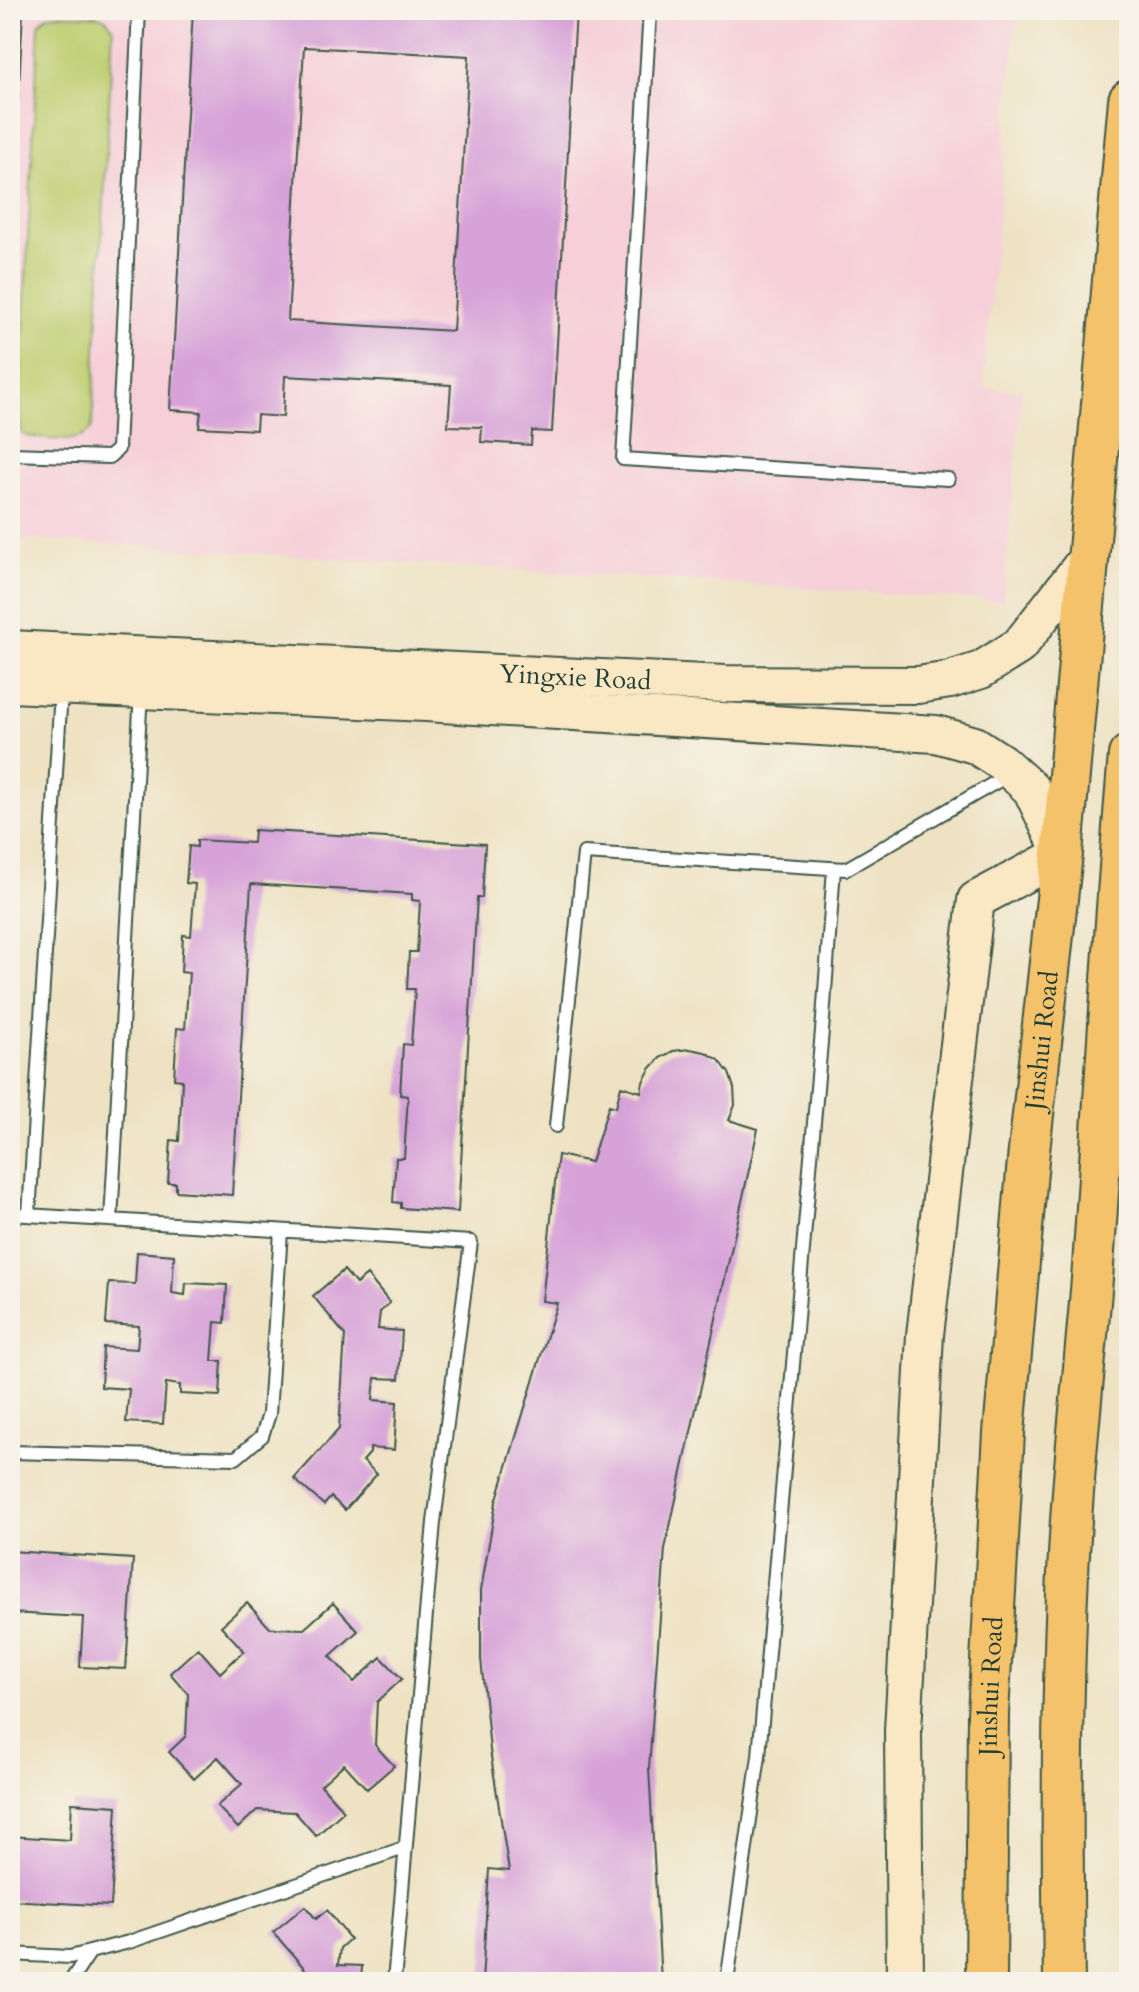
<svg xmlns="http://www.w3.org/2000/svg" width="1139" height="1992" font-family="Cardo,serif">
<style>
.built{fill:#f6cfd8}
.green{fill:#becd6f;stroke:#6e8552;stroke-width:2}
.building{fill:#d7a2d8;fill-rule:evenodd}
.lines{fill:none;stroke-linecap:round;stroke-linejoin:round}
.lane-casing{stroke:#3e5649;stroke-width:16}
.secondary-casing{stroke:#3e5649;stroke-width:40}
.primary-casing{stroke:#3e5649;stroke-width:44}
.lane{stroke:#fff;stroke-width:12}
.secondary{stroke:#fae7c3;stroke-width:36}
.primary{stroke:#f3c26a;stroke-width:40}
.labels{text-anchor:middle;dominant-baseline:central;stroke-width:7;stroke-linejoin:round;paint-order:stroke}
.street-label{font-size:26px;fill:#1f3d34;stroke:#f7f3e8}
</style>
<rect width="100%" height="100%" fill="#f7f3e8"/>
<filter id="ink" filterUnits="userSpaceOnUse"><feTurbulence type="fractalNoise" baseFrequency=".0125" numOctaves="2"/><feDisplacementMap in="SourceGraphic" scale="16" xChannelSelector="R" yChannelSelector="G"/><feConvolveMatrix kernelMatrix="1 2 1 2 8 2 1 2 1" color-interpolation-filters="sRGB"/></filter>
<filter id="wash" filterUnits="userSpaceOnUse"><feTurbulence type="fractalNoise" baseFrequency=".006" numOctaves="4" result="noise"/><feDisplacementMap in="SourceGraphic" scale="32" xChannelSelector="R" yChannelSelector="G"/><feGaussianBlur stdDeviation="1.8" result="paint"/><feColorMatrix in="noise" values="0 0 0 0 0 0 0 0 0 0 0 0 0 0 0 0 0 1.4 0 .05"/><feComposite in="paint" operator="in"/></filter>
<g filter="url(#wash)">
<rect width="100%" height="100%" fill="#eee2c3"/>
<path class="built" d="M10,10H1017L983,387L1022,390L1003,601L10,538Z"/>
<path class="green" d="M55,14L99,16L106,19L113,28L92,428C79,447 46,438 26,436L21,432L19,414L39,24L47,16Z"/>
<g id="blocks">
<path class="building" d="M193,10H576L552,432L532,431L531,445L481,442L482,427L448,426L451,385L285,376L283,417L257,415L256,430L199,427L201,412L170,410ZM304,47L469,56L453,331L288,321Z
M254,830L485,844L482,898H477L458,1212L401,1208V1203L393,1202L396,1158H404L408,1096L400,1095L403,1044L411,1045L415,989H407L409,952H417L420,901L412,900V894L251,884L232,1195L176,1191V1183H168L171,1140L179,1141L182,1080L174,1079L177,1028L185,1029L189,973L181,972L183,935L191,936L195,884L186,883L189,846L197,847V840L253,843Z
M690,1049L705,1052L719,1060L729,1073L734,1088L735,1105L729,1120L758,1129L665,1549L649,1768L661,1982H482L489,1869L509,1871L490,1750L481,1659V1590L496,1502L557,1303L542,1301L558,1155L591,1162L609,1105L616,1107L621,1086L641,1092L643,1082L650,1069L660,1058L673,1051Z
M137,1252L174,1255L172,1293L185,1295L186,1283L227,1285L225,1323L215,1322L212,1361H222L220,1396L180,1394V1385L166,1383L163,1424L126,1422L129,1389L101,1387L103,1347L137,1349L139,1326L106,1324L109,1283L135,1284Z
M344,1270L356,1284L367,1275L390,1303L380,1312L378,1329L402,1331L399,1379L375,1378L373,1400L397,1402L394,1450L370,1448V1453L363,1461L377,1474L345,1510L331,1497L324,1505L294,1479L339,1429L345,1335L313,1296Z
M10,1551L133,1559L126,1669L80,1667L83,1617L10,1613Z
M247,1603L270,1628L304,1629L333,1603L358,1631L330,1656L354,1682L381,1657L402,1679L377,1702L375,1745L394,1766L367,1789L344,1764L321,1785L344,1811L316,1836L295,1812L257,1810L238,1828L217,1806L242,1784L218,1757L194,1779L169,1752L186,1736L188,1694L170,1673L198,1648L220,1673L244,1651L221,1626Z
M72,1803L117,1806L111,1906L10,1900V1836L70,1840Z
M305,1906L316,1919L327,1910L350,1939L340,1948L338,1965L362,1966L361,1982H305L306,1970L273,1932Z"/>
</g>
</g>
<g filter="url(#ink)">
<use href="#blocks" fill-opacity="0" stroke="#3e5649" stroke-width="2"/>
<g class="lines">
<defs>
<path id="lane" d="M650,10L623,459L948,479
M10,124L16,10
M10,454L109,457L118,449L139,10
M556,1126L584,853L846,869L1010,774
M10,1214L471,1242L434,1522L394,1982
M29,1215L61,691
M111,1220L141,692
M10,1452L236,1458L262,1436L269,1414L281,1231
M10,1954L70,1957L129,1942L404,1848
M70,1982L90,1952
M727,1982L759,1756L823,1019L834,868"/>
<g id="secondary">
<path id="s1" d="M10,649L725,684L918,685L950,680L981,670L1019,646L1089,556"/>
<path d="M10,684L426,703L936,734L975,745L1001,762L1031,789L1062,854L976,900L925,1335L903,1730L905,1982"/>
</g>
<g id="primary">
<path id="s2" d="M986,1982L988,1714L1004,1433L1028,1160L1062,854L1129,100"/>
<path d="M1064,1982C1062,1834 1061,1685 1070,1537C1075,1447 1086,1357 1093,1266C1105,1096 1114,925 1129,755"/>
</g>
</defs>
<use href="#lane" class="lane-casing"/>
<use href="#secondary" class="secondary-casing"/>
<use href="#primary" class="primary-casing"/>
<use href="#lane" class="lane"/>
<use href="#secondary" class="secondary"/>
<use href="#primary" class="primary"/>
</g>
</g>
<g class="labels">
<g class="street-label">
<text stroke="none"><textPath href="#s1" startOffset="566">Yingxie Road</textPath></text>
<text stroke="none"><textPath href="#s2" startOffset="944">Jinshui Road</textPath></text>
<text stroke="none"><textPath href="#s2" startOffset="296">Jinshui Road</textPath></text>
</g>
</g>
<rect width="1139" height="1992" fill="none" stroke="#f7f3e8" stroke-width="40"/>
</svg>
